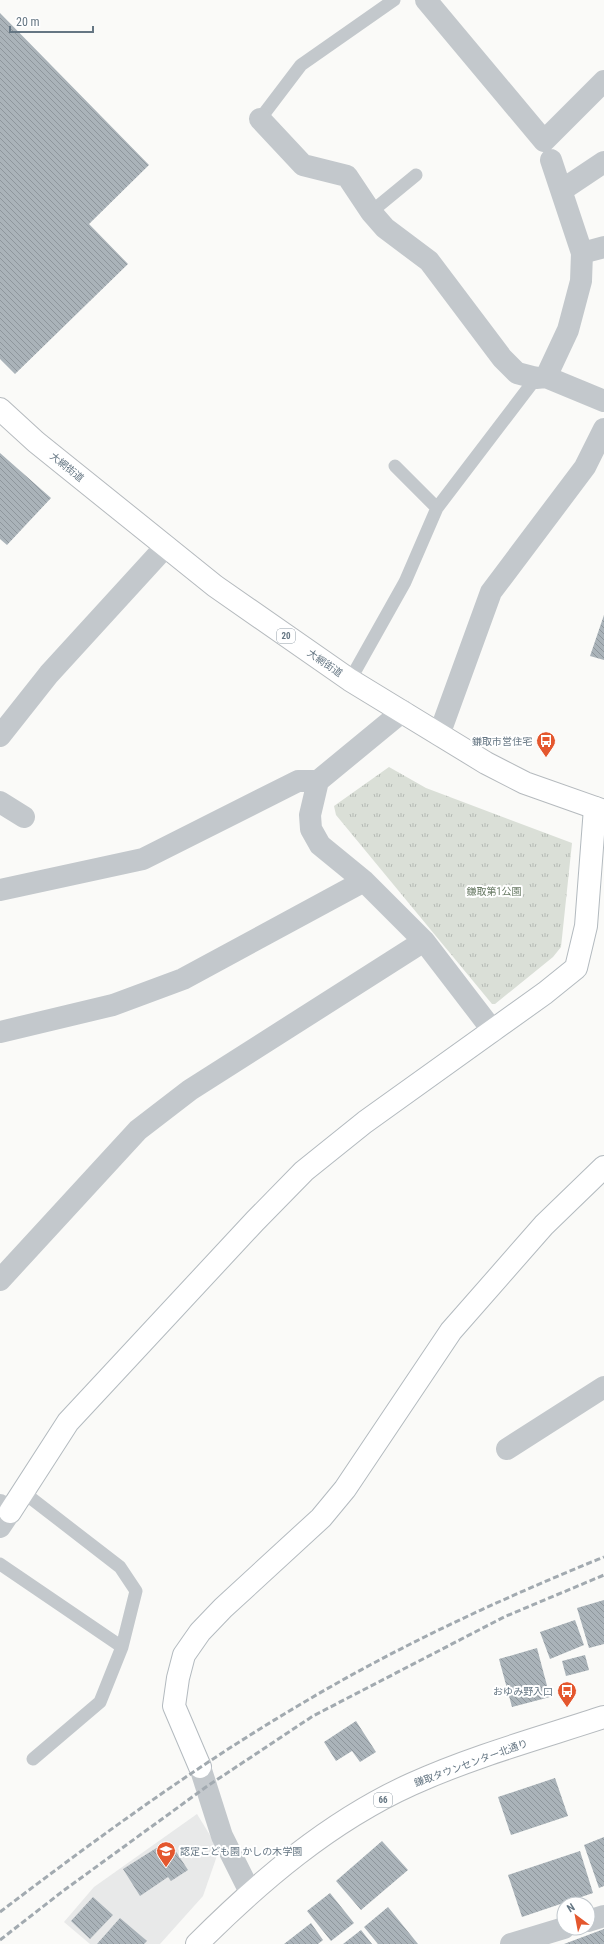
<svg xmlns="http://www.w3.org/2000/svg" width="604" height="1944" font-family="'Roboto Condensed','Noto Sans JP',sans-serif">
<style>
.built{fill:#e8e9e9}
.park{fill:url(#park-tufts)}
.building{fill:url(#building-back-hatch)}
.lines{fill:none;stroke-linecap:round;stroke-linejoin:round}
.secondary-casing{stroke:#b3babf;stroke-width:24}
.primary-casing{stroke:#b5babe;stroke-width:24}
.lane{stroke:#c3c8cc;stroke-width:13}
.street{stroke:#c3c8cc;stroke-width:22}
.secondary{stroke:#fff;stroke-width:22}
.primary{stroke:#fff;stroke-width:22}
.rail{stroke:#a2aab0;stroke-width:3;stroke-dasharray:6 3;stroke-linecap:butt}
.labels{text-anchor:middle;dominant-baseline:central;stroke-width:4;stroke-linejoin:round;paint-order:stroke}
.shield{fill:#fff;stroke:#939fa8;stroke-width:1}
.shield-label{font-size:9px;font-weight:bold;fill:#657683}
.street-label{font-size:10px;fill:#657683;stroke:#fff}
.poi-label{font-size:10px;fill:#657683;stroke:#fff;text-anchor:end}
.park-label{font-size:10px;fill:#687a64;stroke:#fff}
</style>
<defs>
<pattern id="park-tufts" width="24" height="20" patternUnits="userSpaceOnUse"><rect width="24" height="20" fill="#dadfd7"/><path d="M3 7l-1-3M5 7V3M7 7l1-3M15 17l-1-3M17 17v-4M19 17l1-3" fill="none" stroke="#b4b9b4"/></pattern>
<pattern id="building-back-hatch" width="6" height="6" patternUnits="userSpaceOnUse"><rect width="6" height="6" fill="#aab3b9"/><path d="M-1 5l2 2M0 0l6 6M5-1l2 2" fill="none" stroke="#8e969c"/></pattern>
</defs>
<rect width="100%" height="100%" fill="#fafaf8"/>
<path class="built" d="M197,1814L219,1850L203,1896L160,1944H90L64,1922L94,1887Z"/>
<path class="park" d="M389,767L426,788L572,843L561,947L553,957L495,1004H492L336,815L334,806Z"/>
<path class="building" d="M0,13L149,165L89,224L128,264L15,374L0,359Z
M0,453L51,498L7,545L0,539Z
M604,615V660L590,656Z
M604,1600V1644L589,1648L577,1608Z
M575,1620L584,1645L550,1659L540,1632Z
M537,1648L550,1697L512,1707L499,1659Z
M585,1655L589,1670L566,1676L562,1661Z
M356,1721L376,1752L360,1762L352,1751L336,1761L324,1742Z
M555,1778L568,1816L511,1835L498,1797Z
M604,1837V1886L599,1888L584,1845Z
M382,1841L408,1870L361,1910L336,1881Z
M158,1847L164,1856L175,1850L188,1870L171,1881L168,1877L140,1896L123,1869Z
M580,1851L593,1893L522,1917L508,1875Z
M330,1893L354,1923L331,1941L307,1911Z
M93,1897L113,1915L90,1939L71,1921Z
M388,1907L418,1944H378L364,1927Z
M120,1918L147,1941L144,1944H97Z
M311,1923L323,1940L318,1944H284Z
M604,1929V1944H564Z
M361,1930L372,1944H343Z"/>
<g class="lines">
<defs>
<path id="secondary" d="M10,1512L68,1422L255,1221L304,1171L365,1122L545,993L576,968L586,926L595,808
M200,1767L174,1706L178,1678L184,1655L200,1632L223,1608L321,1518L345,1489L451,1331L544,1225L604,1167"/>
<path id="primary" d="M0,409L36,442L215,586L350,680L486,763L525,783L604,811
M197,1944C260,1881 330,1821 412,1784C474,1756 540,1738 604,1717"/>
</defs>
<use href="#secondary" class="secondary-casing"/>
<use href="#primary" class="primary-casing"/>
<path class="lane" d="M260,119L301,65L394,0
M371,212L416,175
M437,508L536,378
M350,680L405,582L437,508L395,466
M23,1492L120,1567L136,1591L122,1647L100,1702L33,1759
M0,1564L122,1647"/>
<path class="street" d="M426,0L544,141L604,81
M260,119L303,165L347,176L371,212L385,228L429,261L502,358L517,373L536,378L546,377L604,401
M562,190L604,162
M582,253L604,247
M546,377L568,330L581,281L582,253L551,160
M403,711L318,781L310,815L311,829L320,845L364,881L424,941L493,1031
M439,735L491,592L585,467L604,429
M0,736L49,674L166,546
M0,802L24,817
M0,890L143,859L298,781H318
M0,1032L113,1005L183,979L364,881
M0,1280L138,1130L190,1090L424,941
M507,1449L604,1387
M0,1505L10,1512L0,1527
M200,1767L222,1836L250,1892
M588,1921L604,1916
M511,1944L564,1928"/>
<use href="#secondary" class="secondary"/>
<use href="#primary" class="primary"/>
<path class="rail" d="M0,1912C96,1839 193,1768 296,1707C394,1648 498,1600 604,1557
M0,1940L63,1891L206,1787L313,1716L504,1617L604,1575"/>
</g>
<defs>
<symbol id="bus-pin" viewBox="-11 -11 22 30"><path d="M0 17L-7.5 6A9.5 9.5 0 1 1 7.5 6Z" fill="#e4572e" stroke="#fff"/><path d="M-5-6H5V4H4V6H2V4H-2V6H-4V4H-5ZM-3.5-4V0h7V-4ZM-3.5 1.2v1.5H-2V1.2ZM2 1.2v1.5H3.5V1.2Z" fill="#fff"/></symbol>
<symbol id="school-pin" viewBox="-11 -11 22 30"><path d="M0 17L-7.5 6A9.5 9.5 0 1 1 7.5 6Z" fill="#e4572e" stroke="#fff"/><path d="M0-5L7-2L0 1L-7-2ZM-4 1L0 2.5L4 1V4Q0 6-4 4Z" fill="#fff"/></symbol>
</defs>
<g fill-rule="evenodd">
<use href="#bus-pin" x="535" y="730" width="22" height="30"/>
<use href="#bus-pin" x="556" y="1680" width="22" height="30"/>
<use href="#school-pin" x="155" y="1840" width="22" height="30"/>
</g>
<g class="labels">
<g class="shield">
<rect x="277" y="629" width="18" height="14" rx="3"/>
<rect x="374" y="1793" width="18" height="14" rx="3"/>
</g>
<g class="shield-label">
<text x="286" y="636">20</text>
<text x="383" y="1800">66</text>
</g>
<g class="street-label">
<text transform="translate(67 467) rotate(39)">大網街道</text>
<text transform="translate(325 663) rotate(35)">大網街道</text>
<text transform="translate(471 1763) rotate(-20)">鎌取タウンセンター北通り</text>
</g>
<g class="poi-label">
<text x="532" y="741">鎌取市営住宅</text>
<text x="553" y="1691">おゆみ野入口</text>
<text x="180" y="1851" text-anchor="start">認定こども園 かしの木学園</text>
</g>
<g class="park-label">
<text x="494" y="891">鎌取第1公園</text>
</g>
</g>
<g transform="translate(576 1916) rotate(328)"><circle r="19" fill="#ffffff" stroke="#c1c8cd"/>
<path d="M0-3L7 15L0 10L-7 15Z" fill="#e4572e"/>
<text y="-6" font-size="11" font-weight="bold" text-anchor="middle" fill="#657683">N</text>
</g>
<path d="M10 26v6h83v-6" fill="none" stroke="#657683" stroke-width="2"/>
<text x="16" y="26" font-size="12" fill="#657683" stroke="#ffffff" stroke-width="3" paint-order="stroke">20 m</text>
</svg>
